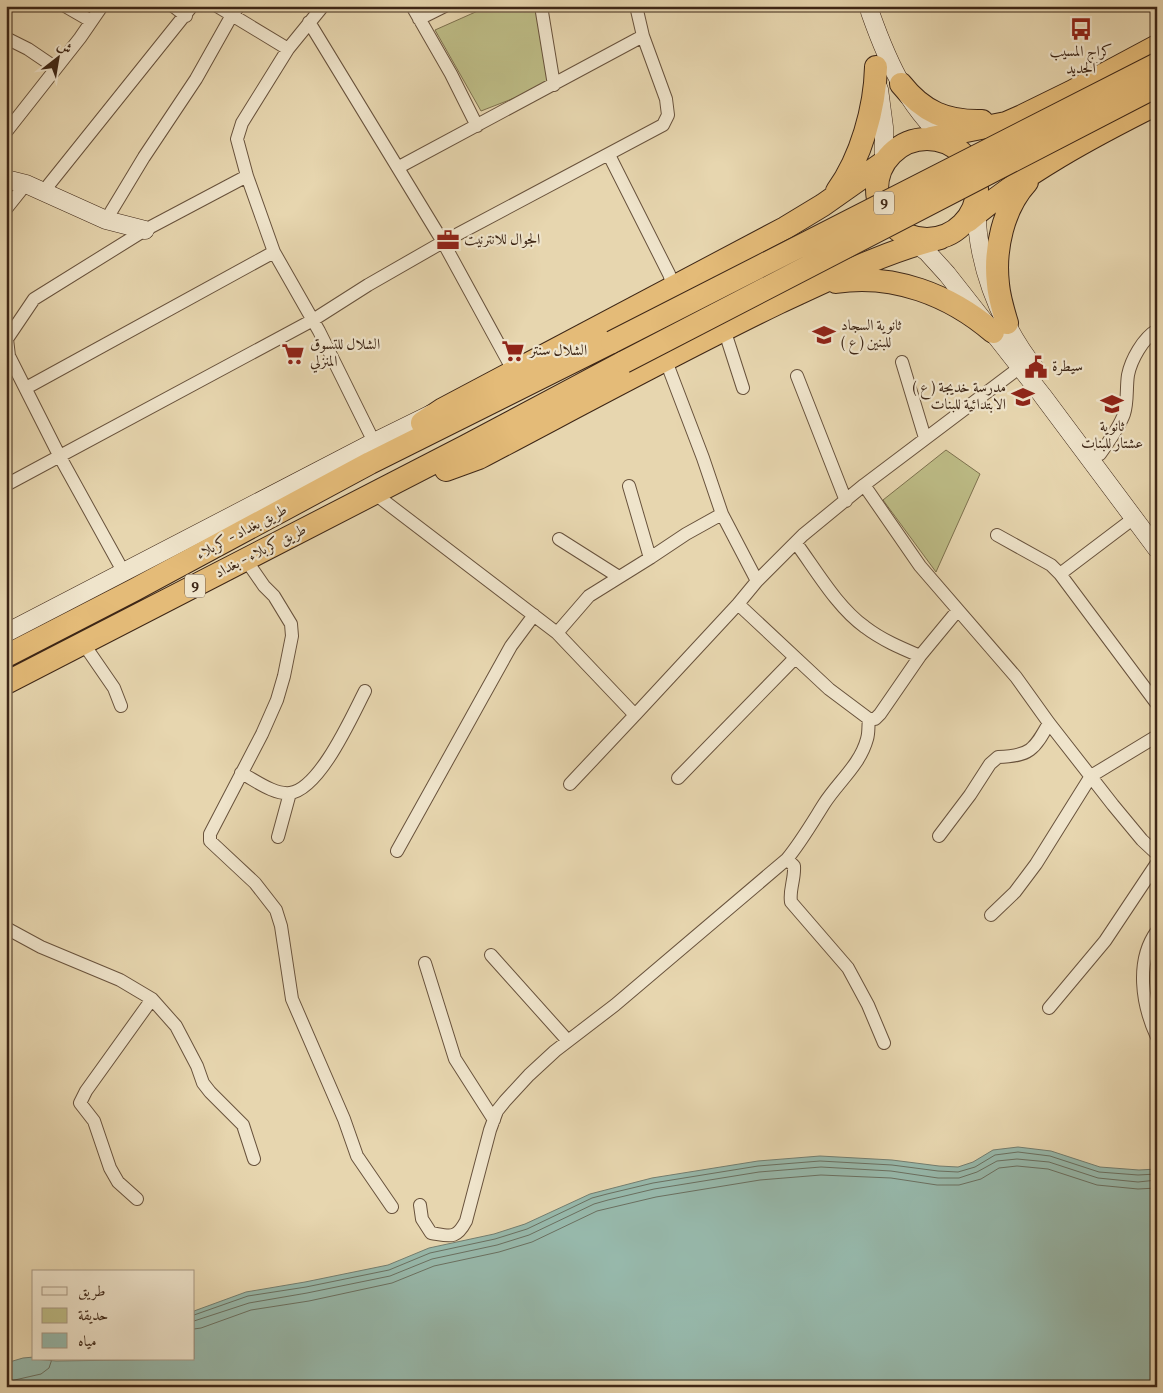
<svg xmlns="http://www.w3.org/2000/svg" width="1163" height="1393" font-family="Vollkorn,Amiri,serif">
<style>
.green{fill:#bdbc86;stroke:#7d714e}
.water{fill:#97b9ac;stroke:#737e70}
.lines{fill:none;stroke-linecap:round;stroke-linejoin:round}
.shore{stroke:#6a7061;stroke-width:1}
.street-casing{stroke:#68523c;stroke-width:14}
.secondary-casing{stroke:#3d2616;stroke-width:19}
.highway-casing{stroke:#3d2616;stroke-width:24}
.street{stroke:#efe4cb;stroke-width:12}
.secondary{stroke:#efe4cb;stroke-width:18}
.highway{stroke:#e4bb78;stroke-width:22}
.highway-bridge-casing{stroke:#3d2616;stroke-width:24;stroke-linecap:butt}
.highway-bridge{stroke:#e4bb78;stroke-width:22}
.labels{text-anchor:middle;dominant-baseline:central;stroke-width:4.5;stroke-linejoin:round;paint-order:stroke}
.shield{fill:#efe4cb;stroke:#725f4c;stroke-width:1}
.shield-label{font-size:14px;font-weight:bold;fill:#3d2616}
.poi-label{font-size:15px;fill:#3d2616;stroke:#efe4cb;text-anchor:start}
.street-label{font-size:15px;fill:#3d2616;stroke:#efe4cb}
</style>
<rect width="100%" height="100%" fill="#e7d6af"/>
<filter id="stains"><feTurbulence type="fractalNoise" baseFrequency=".004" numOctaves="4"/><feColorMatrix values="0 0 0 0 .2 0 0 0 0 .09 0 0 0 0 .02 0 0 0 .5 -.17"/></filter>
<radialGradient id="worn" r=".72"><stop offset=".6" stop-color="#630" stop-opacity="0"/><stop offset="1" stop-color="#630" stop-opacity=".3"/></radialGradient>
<path class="green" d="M489,6H536L548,85L481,111L435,30Z
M946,450L980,474L936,572L883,500Z"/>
<path class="water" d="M1018,1147L1051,1151L1100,1167L1139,1170L1157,1169V1387H6V1363L23,1358L34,1357V1359L56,1361L194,1359V1311L246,1292L305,1282L388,1265L429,1248L494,1234L525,1224L590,1194L652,1178L758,1161L820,1156L892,1160L939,1166L958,1167L973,1162L993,1150Z"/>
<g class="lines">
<path class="shore" d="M194,1315L248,1296L306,1287L389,1270L430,1253L495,1239L527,1229L592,1198L607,1194L653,1183L758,1166L820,1161L892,1165L938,1171L958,1172L975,1167L995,1155L1018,1152L1050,1156L1099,1172L1138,1175L1157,1174
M194,1321L249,1303L307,1293L390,1276L432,1259L497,1245L529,1235L594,1204L608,1200L654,1189L759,1172L821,1167L891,1171L938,1178H959L977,1172L997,1161L1017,1159L1049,1162L1098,1178L1138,1182L1157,1180
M194,1329L201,1328L251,1310L309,1301L392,1283L434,1266L499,1252L532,1242L597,1211L656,1197L760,1180L821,1175L891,1178L937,1185H959L981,1179L999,1168L1017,1166L1048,1169L1097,1185L1138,1189L1157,1188
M6,1382L41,1374L49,1368L52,1359"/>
<defs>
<path id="street" d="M65,6L91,21
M173,6L186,16
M217,6L288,49
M412,6L451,74L477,126
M541,6L554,85
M419,19L445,6
M309,22L443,242L514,372
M6,38L28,49L56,68
M6,132L80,38L102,6
M609,155L669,274L674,288
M399,167L643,36
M247,176L274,252L319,331L374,442
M43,192L192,6
M6,209L26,184
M106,220L144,157L196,79L232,15L239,6
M724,329L743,388
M666,361L703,458L722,514L757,581
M902,362L925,438
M797,376L846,501
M26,388L274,252
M1100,454C1109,441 1119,428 1124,414C1128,402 1126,388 1128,375C1131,360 1143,338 1157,330
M6,485L313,320L368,285L443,242L663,125L668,115L666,99L643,36L636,6
M864,485L920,566L1016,677L1049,723L1113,805L1142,840L1157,854
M375,494L557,633L635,715L570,784
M997,535L1051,565L1060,574L1157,704
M559,539L619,577
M796,543C816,570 837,607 865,627C882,640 901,648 920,656
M650,558L686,534L722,514
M246,560L264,586L274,596L291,624L292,636L284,676L277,700L262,734L210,834V841L255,883L276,910L281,926L292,999L344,1119L357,1156L392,1207
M123,571L60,457L9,356L7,339L34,299L145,230L247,176L237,139L242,123L288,49L323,6
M1060,574L1134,518
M738,604L829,689L869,719H875L880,714L920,656L958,610
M557,633L589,596L650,558L629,486
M83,643L114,688L121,706
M635,715L738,604L757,581L803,535L864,485L1027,362
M241,773C255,780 274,795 290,793C320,789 352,716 365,691
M678,778L795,658
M939,836L970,795L990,764L998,757C1030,756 1034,750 1049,723
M278,837L290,793
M397,851L511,646L534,615
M787,859L794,866C795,879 789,890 791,902L848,968L868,1005L884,1043
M991,915L1015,892L1036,864L1091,776L1157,736
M6,928L41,947L120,980L152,999L176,1026L197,1066L203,1083L210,1092L243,1125L254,1159
M1157,931C1135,961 1142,1005 1157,1037
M491,955L568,1041
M425,963L455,1059L494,1120
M1049,1008L1105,941L1157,863
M137,1199L118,1182L110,1168L94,1121L80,1103L86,1091L152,999
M420,1205L422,1219L431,1233C450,1236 456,1240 466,1221L490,1130L497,1111L505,1101L529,1075L555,1051L615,1005L787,859C801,842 812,823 824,804C838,782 860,765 867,739C869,733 868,726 869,719"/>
<path id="secondary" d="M870,12C889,66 910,112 956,149
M879,89L884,127V162
M6,179L26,184L106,220L145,230
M977,196C973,257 999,324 1037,371
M898,231L927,252L947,274L1042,395L1157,549
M6,633L374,442L431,414"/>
<path id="highway" d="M901,84C923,112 947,122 982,121
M931,138L1006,123L1022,116L1071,92L1157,46
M877 189a50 50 0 1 1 100 0a50 50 0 1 1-100 0Z
M837,191C861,158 875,108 876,67
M968,221C1024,173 1091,137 1157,104
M836,282C893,273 950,295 993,332
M1007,323C1003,310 999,297 998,284C994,250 1003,208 1027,182
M422,423L443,409L785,228L823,205L884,162
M446,470L479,458C578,406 677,352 778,303C830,279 884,252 940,238
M6,656L134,590L370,463L612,342
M6,683L466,446L624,362"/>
</defs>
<use href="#street" class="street-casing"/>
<use href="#secondary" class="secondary-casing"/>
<use href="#highway" class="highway-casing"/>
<use href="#street" class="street"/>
<use href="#secondary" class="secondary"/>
<use href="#highway" class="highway"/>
<defs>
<path id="highway-bridge" d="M612,342L1157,64
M624,362L1157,86"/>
</defs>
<use href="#highway-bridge" class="highway-bridge-casing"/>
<use href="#highway-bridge" class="highway-bridge"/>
</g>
<defs>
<symbol id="bus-bare" viewBox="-9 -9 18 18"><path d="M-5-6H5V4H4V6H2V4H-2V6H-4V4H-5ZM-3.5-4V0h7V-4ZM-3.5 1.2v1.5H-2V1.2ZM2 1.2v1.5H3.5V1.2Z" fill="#8f2418" stroke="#efe4cb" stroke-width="2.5" paint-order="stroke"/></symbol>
<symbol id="office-bare" viewBox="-9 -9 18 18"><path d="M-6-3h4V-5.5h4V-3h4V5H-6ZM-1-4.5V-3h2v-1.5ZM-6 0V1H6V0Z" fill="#8f2418" stroke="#efe4cb" stroke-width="2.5" paint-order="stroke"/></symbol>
<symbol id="school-bare" viewBox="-9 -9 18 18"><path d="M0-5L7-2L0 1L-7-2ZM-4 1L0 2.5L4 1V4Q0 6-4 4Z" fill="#8f2418" stroke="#efe4cb" stroke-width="2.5" paint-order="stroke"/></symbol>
<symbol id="supermarket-bare" viewBox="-9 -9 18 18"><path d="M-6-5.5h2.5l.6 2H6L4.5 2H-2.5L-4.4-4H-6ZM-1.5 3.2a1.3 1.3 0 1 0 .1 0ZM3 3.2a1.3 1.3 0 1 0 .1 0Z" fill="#8f2418" stroke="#efe4cb" stroke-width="2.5" paint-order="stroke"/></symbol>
<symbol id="civic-bare" viewBox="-9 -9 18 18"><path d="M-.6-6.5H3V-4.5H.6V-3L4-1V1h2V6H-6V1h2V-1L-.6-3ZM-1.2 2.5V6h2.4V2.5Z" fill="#8f2418" stroke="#efe4cb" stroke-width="2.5" paint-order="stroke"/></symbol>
</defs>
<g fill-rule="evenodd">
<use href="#bus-bare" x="1065" y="13" width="32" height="32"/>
<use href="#office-bare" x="432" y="224" width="32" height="32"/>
<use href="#school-bare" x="808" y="319" width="32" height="32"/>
<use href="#supermarket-bare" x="497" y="335" width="32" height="32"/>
<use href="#supermarket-bare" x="277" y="338" width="32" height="32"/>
<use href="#civic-bare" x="1020" y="351" width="32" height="32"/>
<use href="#school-bare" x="1007" y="381" width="32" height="32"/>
<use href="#school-bare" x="1096" y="388" width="32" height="32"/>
</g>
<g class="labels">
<g class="shield">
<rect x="874" y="191.5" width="20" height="23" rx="4"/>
<rect x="185" y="574.5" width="20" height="23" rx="4"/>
</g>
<g class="shield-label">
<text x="884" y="203">9</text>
<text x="195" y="586">9</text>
</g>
<g class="poi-label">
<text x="1081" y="52" text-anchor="middle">كراج المسيب<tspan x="1081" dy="17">الجديد</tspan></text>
<text x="464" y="240">الجوال للانترنيت</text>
<text x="841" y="326">ثانوية السجاد<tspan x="841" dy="17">( ع ) للبنين</tspan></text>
<text x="310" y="345">الشلال للتسوق<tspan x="310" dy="17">المنزلي</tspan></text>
<text x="530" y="351">الشلال سنتر</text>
<text x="1052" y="367">سيطرة</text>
<text x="1006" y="388" text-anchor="end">مدرسة خديجة ( ع )<tspan x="1006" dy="17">الابتدائية للبنات</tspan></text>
<text x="1112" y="427" text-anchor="middle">ثانوية<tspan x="1112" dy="17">عشتار للبنات</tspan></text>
</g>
<g class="street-label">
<text transform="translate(242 533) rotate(-28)">طريق بغداد - كربلاء</text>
<text transform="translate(261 552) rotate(-27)">طريق كربلاء - بغداد</text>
</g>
</g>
<rect width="1163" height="1393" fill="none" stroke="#e7d6af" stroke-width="25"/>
<rect x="8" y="8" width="1148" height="1378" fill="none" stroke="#3d2616" stroke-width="2.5"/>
<rect x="12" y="12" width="1138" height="1368" fill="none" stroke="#3d2616"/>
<rect x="32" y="1270" width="162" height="90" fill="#efe4cb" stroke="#a89883"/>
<rect x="42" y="1287" width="25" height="8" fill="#efe4cb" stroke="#a89883"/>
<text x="78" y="1296" font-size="15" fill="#3d2616">طريق</text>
<rect x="42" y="1308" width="25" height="15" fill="#bdbc86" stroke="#a89883"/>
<text x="78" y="1320" font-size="15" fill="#3d2616">حديقة</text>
<rect x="42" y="1333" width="25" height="15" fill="#97b9ac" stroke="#a89883"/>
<text x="78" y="1346" font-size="15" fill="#3d2616">مياه</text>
<g transform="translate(58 58) rotate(31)" stroke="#efe4cb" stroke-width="4" paint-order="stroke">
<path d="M0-4L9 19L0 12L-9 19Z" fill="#3d2616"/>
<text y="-8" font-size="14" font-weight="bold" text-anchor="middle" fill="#3d2616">ش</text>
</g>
<rect width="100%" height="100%" filter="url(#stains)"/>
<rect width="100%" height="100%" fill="url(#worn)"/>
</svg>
